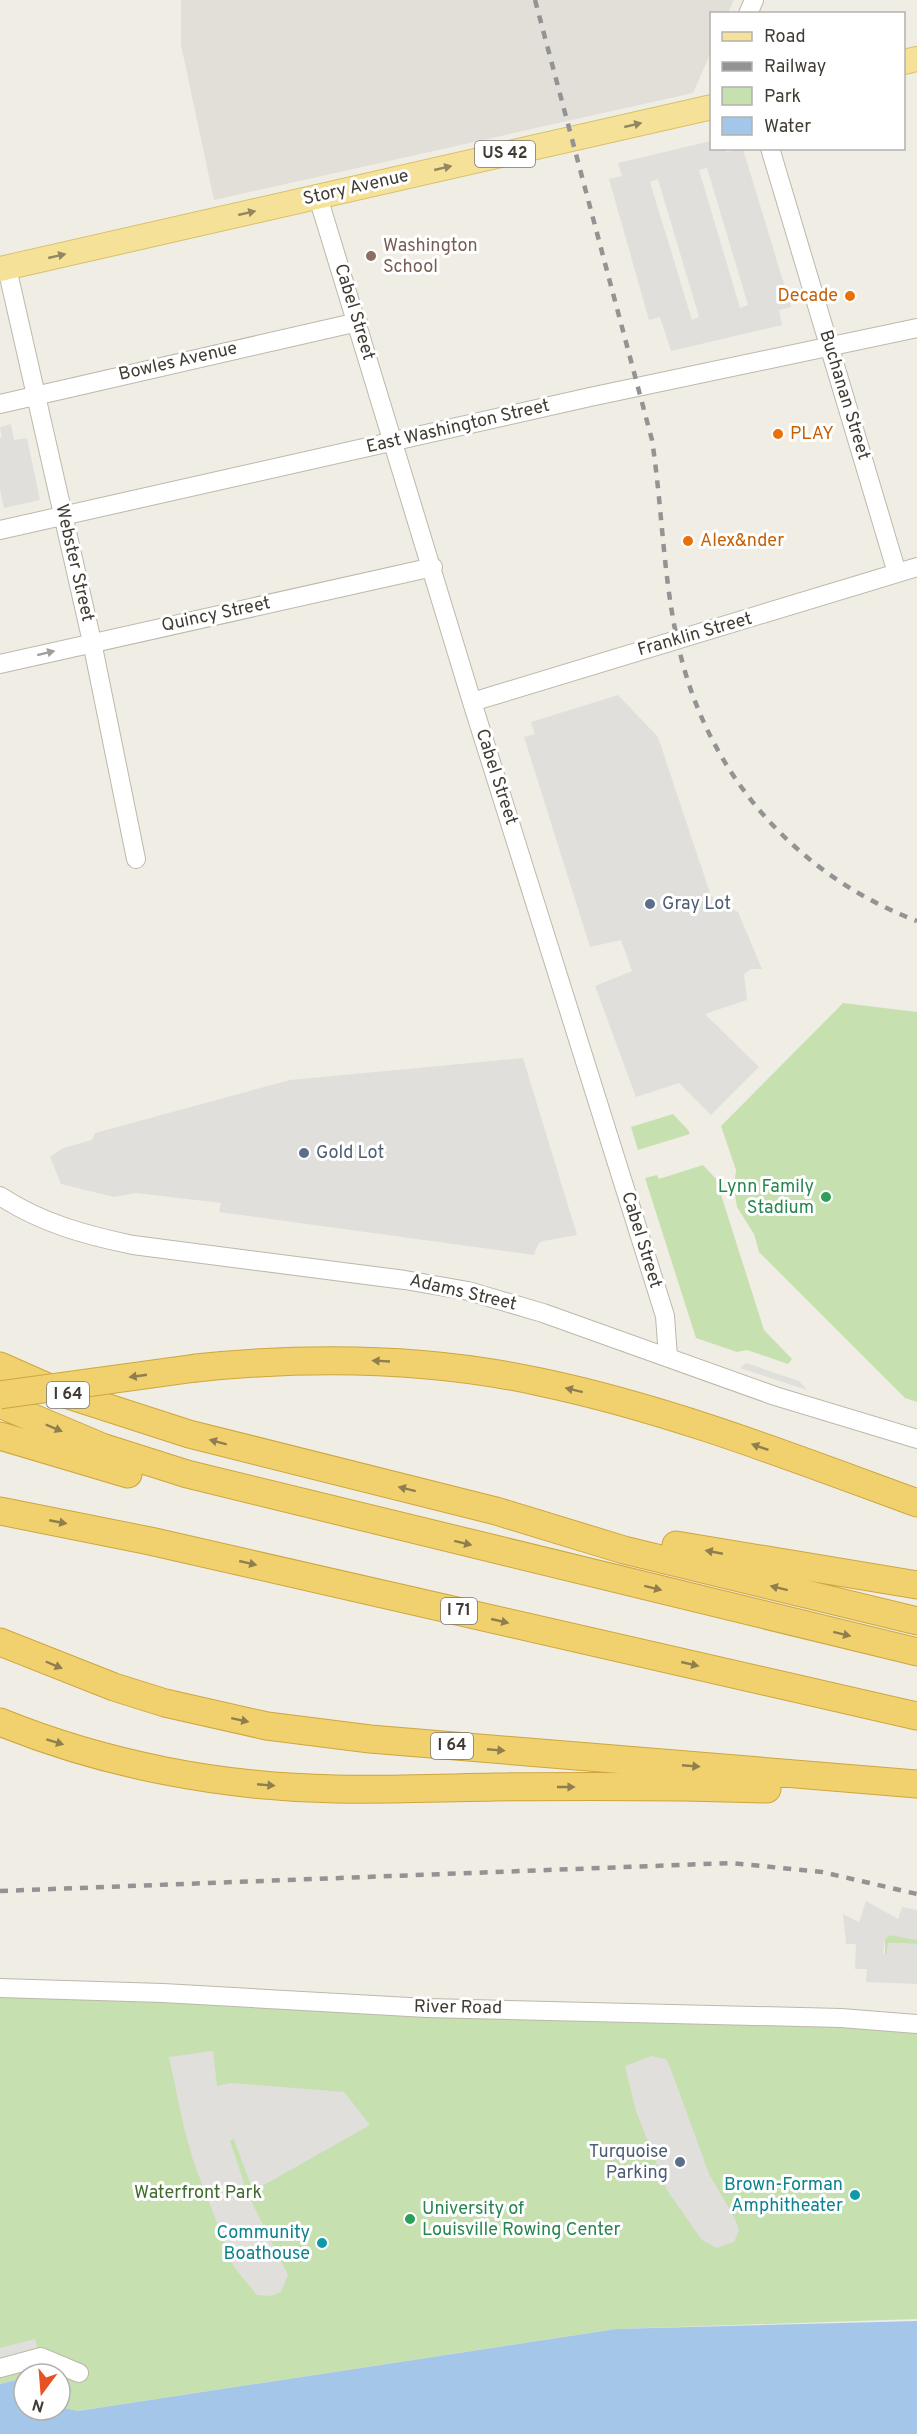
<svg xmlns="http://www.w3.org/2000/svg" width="917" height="2434" font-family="Overpass,sans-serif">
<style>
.industrial{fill:#e2dfd9}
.green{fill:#c6e1af}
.parking{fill:#e1dfdc;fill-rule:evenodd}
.water{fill:#a4c7e9}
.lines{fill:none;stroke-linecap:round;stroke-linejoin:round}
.minor-casing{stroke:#bdb8aa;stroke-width:20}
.major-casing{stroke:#d8c06a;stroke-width:26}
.highway-casing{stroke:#cea63f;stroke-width:29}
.minor{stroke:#fff;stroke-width:18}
.major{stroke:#f5e298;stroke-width:24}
.highway{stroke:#f1d06e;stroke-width:27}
.rail{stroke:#939393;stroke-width:4.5;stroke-dasharray:8 8;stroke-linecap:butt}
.highway-bridge-casing{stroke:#cea63f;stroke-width:29;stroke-linecap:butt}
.highway-bridge{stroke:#f1d06e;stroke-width:27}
.oneway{fill:#928761}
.oneway2{fill:#a09e9a}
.oneway3{fill:#907f4e}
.education-dot{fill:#8d6e63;stroke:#fff;stroke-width:2}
.food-dot{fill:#e8710a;stroke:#fff;stroke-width:2}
.service-dot{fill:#5c6f8a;stroke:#fff;stroke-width:2}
.leisure-dot{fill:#2e9e5b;stroke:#fff;stroke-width:2}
.culture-dot{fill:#0f9aa8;stroke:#fff;stroke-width:2}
.labels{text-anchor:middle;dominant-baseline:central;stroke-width:6;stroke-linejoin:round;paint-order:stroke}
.shield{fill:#fff;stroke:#7a7771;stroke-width:1.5}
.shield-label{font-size:16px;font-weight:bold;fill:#413d34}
.street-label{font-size:18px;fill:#413d34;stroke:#fff}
.education-label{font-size:18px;fill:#785e54;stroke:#fff;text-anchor:start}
.food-label{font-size:18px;fill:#c56008;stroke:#fff;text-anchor:start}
.service-label{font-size:18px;fill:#4e5e75;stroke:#fff;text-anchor:start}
.leisure-label{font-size:18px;fill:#27864d;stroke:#fff;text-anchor:end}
.culture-label{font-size:18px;fill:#0d838f;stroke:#fff;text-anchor:end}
.park-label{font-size:18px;fill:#406d2d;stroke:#fff}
</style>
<rect width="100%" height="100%" fill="#f0ede4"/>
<path class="industrial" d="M181,0H734L728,13L712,14L711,52L693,93L214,200L181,45Z"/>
<path class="green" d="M843,1003L917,1012V1402L905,1398L759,1252L754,1234L737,1207L734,1187L736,1170L721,1126Z
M673,1114L688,1130L690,1134L638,1150L631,1127Z
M703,1165L716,1179L764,1330L792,1359L788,1364L747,1350L737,1352L696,1338L645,1178L657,1175L659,1179Z
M896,1934L917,1940V1944L888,1943L887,1955H885V1939L889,1935Z
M0,1987L917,2025V2319L616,2329L78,2411L60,2407V2374H24V2378L0,2384Z"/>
<path class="parking" d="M711,141L712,148L726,149L727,152L743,149L791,307L779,310L782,325L671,351L660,317L649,320L609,179L622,176L618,163ZM707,168L748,305L740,308L699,170ZM658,179L699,317L692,320L650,182Z
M11,424L14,440L27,438L40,500L4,508L0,489V438H2L0,427Z
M618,695L658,737L711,896L738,912L762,969H751L744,974L747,1000L705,1014L759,1067L711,1115L679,1083L636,1097L595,986L632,971L621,940L590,947L524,737L535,734L531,722Z
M523,1058L577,1235L543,1241L538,1244L534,1255L219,1212L221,1203L136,1193L114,1197L61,1184L50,1157L63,1148L92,1140L95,1133L290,1080Z
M746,1363L799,1381L807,1390L740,1368Z
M866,1901L898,1919L902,1907L917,1910V1940L889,1935L885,1939L883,1953L887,1954L888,1943L917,1944V1984L866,1982L867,1969H855L856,1944H846L843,1914L859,1922Z
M213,2051L217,2086L231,2083L344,2092L370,2125L253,2191L234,2139L230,2141L248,2195L288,2275L281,2292L270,2296L257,2295L234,2267L194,2163L184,2128L169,2057Z
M651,2056L666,2059L670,2067L709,2174L734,2217L739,2230L734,2242L717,2248L702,2240L667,2190L636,2111L625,2066Z
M35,2339L42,2366L0,2377V2348Z"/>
<path class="water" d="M917,2321V2434H0V2384L24,2378V2410H60V2407L78,2411L616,2329Z"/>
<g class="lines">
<defs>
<path id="minor" d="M748,14L754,0
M770,148L897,573
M318,197L472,702L665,1316L668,1357
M7,268L92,642L136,859
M0,404L358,322
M0,530L590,397L917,328
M0,664L433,567
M472,702L917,567
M0,1196C41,1223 85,1235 133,1245L405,1280L468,1291L543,1313L775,1396L917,1439
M0,1988L163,1993L427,2008L841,2018L917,2024
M0,2368L41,2357L79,2373"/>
<path id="major" d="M904,62L917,59
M0,269L712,107"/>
<path id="highway" d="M0,1366L59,1392L189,1434L496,1511L624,1550L917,1621
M196,1368C311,1356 426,1357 540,1382C669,1409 794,1458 917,1503
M0,1404L102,1447L187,1474L917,1652
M0,1436L128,1474
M0,1511L150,1541L917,1716
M676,1545L917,1585
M0,1642L114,1687L165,1703L267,1726L370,1739L917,1784
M0,1722C106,1765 222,1787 336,1789C389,1790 442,1788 495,1787C586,1786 677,1786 767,1789"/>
</defs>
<use href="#minor" class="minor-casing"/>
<use href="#major" class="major-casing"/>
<use href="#highway" class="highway-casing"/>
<use href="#minor" class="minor"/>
<use href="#major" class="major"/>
<use href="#highway" class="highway"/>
<path class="rail" d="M535,0L652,440C662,506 663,574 677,639C703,769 793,874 917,921
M0,1891L731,1863L822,1872L917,1894"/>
<defs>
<path id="highway-bridge" d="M0,1395L196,1368"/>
</defs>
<use href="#highway-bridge" class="highway-bridge-casing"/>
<use href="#highway-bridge" class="highway-bridge"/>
</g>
<defs><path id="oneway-solid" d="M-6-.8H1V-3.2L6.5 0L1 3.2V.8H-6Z" transform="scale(1.5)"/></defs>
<g class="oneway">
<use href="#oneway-solid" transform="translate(633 125) rotate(-13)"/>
<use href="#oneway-solid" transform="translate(443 168) rotate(-13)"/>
<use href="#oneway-solid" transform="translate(247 213) rotate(-13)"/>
<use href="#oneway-solid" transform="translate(57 256) rotate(-13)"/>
</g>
<use class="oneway2" href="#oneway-solid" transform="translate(46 653) rotate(-14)"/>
<g class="oneway3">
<use href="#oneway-solid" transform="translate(381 1361) rotate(-177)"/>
<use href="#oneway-solid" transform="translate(138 1376) rotate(172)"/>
<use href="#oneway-solid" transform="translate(574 1390) rotate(-166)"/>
<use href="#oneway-solid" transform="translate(54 1428) rotate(23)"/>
<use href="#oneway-solid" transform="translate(218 1442) rotate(-165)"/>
<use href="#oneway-solid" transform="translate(760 1447) rotate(-161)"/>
<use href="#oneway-solid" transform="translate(407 1489) rotate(-166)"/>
<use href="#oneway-solid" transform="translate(58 1522) rotate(11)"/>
<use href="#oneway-solid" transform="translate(463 1543) rotate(14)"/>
<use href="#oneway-solid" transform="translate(714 1552) rotate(-169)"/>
<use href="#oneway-solid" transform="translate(248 1563) rotate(13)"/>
<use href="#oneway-solid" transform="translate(653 1588) rotate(14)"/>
<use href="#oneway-solid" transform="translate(779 1588) rotate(-166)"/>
<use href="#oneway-solid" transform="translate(500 1621) rotate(13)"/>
<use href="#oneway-solid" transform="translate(842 1634) rotate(14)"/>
<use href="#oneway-solid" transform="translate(690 1664) rotate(13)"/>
<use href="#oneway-solid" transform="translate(54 1665) rotate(23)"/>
<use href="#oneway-solid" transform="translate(240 1720) rotate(12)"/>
<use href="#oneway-solid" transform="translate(55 1742) rotate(17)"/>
<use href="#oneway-solid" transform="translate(496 1750) rotate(5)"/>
<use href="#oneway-solid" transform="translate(691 1766) rotate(5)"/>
<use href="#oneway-solid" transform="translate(266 1785) rotate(5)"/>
<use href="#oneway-solid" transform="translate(566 1787)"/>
</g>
<circle class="education-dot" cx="371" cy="256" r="6"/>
<g class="food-dot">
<circle cx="850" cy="296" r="6"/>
<circle cx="778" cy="434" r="6"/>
<circle cx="688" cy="541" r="6"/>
</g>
<g class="service-dot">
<circle cx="650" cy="904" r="6"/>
<circle cx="304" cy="1153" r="6"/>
<circle cx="680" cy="2162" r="6"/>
</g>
<g class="leisure-dot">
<circle cx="826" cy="1197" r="6"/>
<circle cx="410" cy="2219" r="6"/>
</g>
<g class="culture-dot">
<circle cx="855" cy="2195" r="6"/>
<circle cx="322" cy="2243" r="6"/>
</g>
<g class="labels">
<g class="shield">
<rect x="475" y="141" width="60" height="26" rx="4.5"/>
<rect x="47" y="1382" width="42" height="26" rx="4.5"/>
<rect x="441" y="1598" width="36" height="26" rx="4.5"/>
<rect x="431" y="1733" width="42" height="26" rx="4.5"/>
</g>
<g class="shield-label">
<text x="505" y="154">US 42</text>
<text x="68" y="1395">I 64</text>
<text x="459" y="1611">I 71</text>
<text x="452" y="1746">I 64</text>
</g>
<g class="street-label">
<text transform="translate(356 188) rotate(-13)">Story Avenue</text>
<text transform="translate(354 312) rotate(73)">Cabel Street</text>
<text transform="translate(178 362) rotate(-13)">Bowles Avenue</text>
<text transform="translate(844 395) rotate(73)">Buchanan Street</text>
<text transform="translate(458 427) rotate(-13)">East Washington Street</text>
<text transform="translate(74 563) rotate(77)">Webster Street</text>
<text transform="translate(216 615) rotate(-12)">Quincy Street</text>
<text transform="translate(695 635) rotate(-16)">Franklin Street</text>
<text transform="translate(496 777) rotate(72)">Cabel Street</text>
<text transform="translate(641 1240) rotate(73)">Cabel Street</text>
<text transform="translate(463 1293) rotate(13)">Adams Street</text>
<text transform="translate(458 2008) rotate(1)">River Road</text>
</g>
<g class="education-label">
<text x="383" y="246">Washington<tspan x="383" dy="21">School</tspan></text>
</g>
<g class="food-label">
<text x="838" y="296" text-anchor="end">Decade</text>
<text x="790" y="434">PLAY</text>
<text x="700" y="541">Alex&amp;nder</text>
</g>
<g class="service-label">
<text x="662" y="904">Gray Lot</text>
<text x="316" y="1153">Gold Lot</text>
<text x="668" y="2152" text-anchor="end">Turquoise<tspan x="668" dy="21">Parking</tspan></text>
</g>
<g class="leisure-label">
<text x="814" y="1187">Lynn Family<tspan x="814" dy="21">Stadium</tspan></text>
<text x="422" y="2209" text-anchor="start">University of<tspan x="422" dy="21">Louisville Rowing Center</tspan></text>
</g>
<g class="culture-label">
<text x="843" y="2185">Brown-Forman<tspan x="843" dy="21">Amphitheater</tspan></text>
<text x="310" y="2233">Community<tspan x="310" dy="21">Boathouse</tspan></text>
</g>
<g class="park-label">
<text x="198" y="2193">Waterfront Park</text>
</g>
</g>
<rect x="710" y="12" width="195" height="138" fill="#ffffff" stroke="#b3b1ae" stroke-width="1.5"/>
<rect x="722" y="32" width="30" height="9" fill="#f5e298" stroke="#b3b1ae" stroke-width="1.5"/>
<text x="764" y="42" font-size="18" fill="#413d34">Road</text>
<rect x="722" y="62" width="30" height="9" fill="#939393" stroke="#b3b1ae" stroke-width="1.5"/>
<text x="764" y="72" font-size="18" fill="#413d34">Railway</text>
<rect x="722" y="87" width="30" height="18" fill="#c6e1af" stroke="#b3b1ae" stroke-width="1.5"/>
<text x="764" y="102" font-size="18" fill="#413d34">Park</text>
<rect x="722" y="117" width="30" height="18" fill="#a4c7e9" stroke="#b3b1ae" stroke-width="1.5"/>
<text x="764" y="132" font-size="18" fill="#413d34">Water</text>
<g transform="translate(42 2392) rotate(196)"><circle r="28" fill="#ffffff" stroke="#b3b1ae" stroke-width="1.5"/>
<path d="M0-4.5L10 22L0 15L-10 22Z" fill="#e75224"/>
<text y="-9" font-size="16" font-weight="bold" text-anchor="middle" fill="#413d34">N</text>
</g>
</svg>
